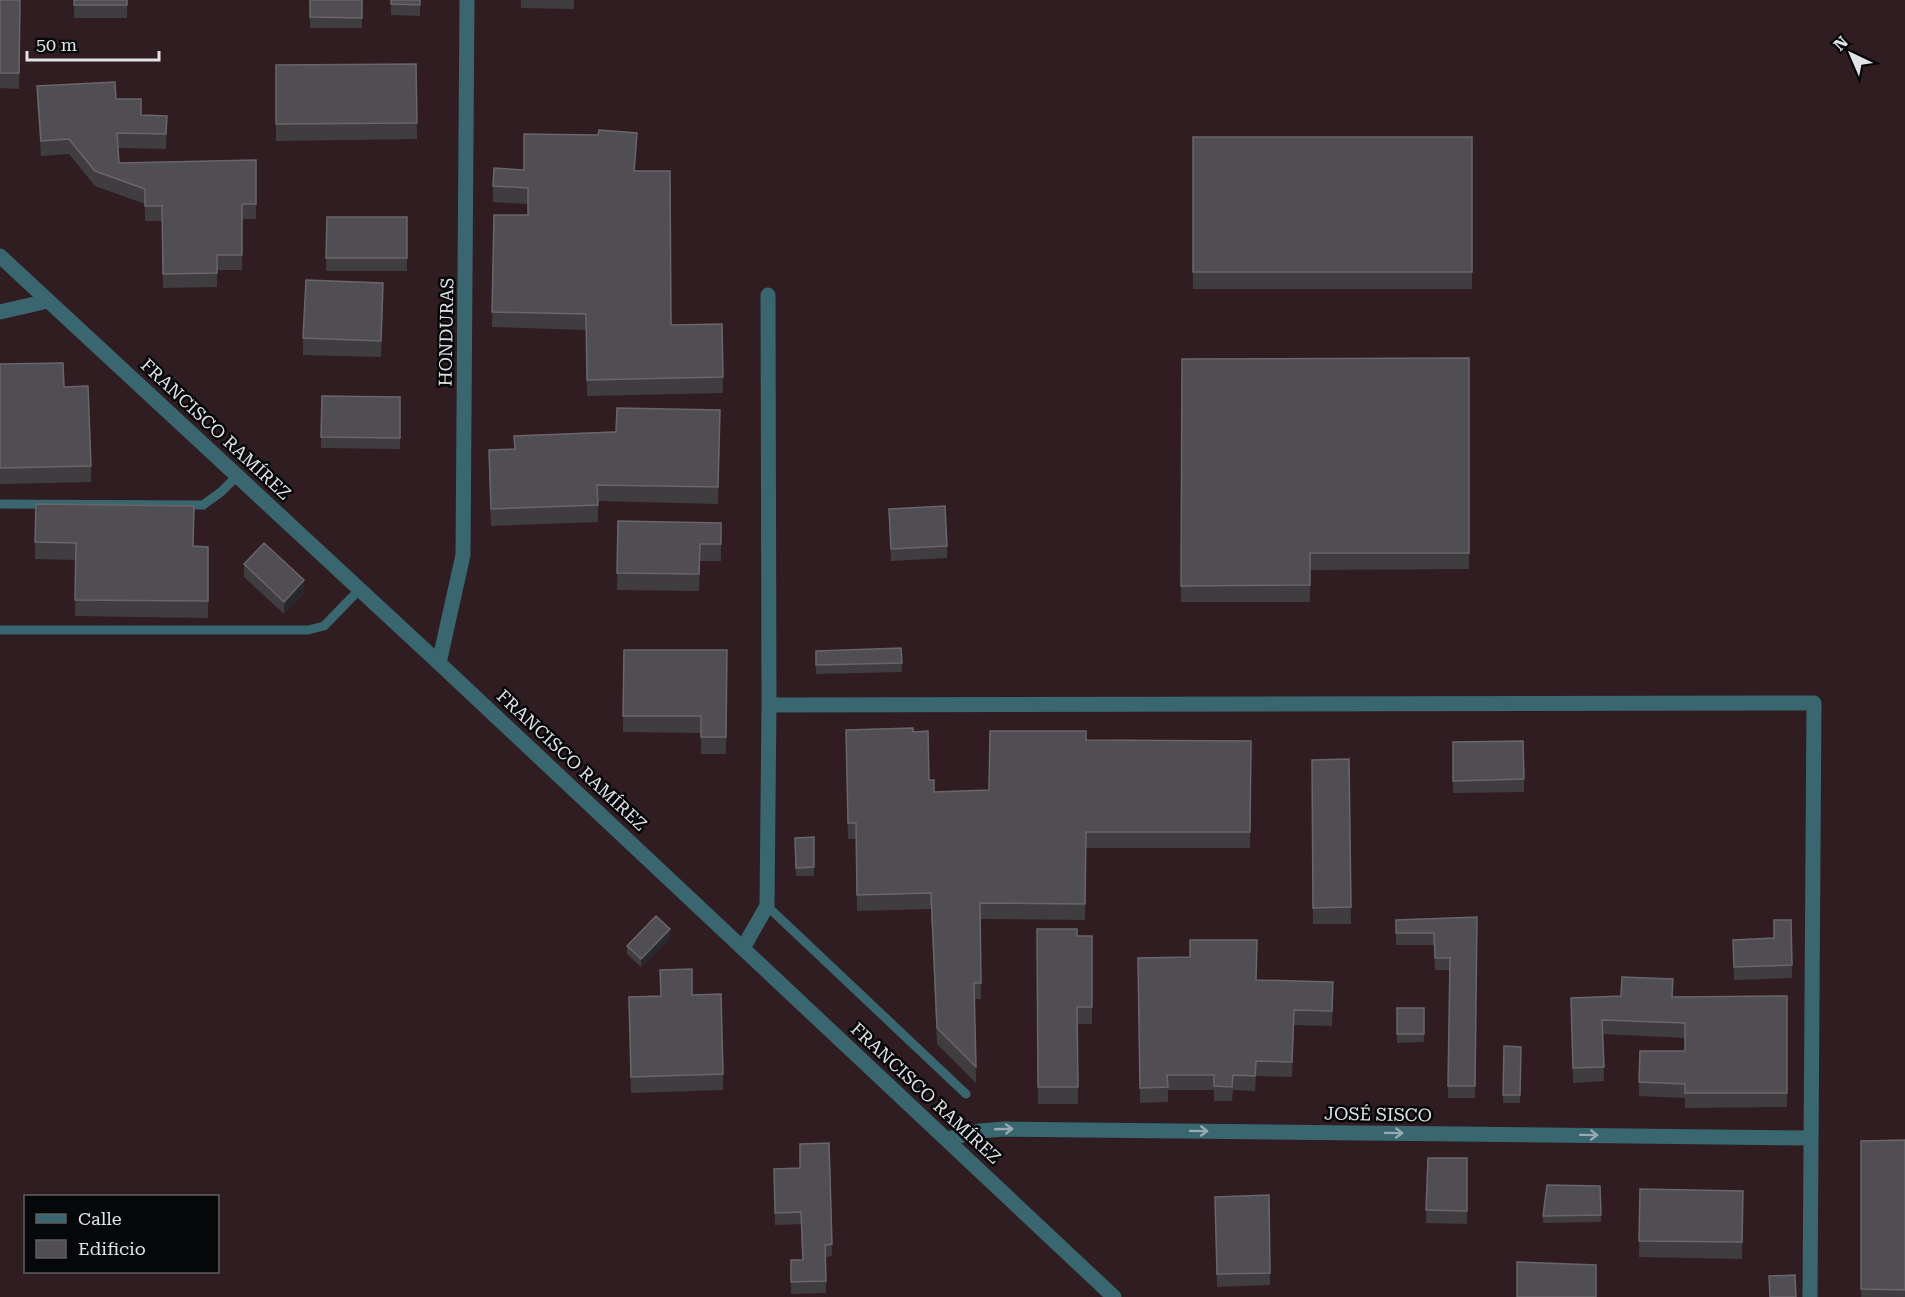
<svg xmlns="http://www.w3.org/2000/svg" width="1905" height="1297" font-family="'Roboto Serif',serif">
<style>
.industrial{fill:#301d22;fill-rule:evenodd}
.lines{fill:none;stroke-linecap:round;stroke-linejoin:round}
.service{stroke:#39666f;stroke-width:9}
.minor{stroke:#39666f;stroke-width:15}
.tertiary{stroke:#39666f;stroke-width:15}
.wall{fill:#403d41}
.shaded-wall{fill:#29282d}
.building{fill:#514e53;stroke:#68666a;stroke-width:1.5}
.oneway{stroke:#95abb0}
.labels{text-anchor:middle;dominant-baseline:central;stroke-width:5;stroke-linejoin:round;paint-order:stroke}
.street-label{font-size:18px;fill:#e1e3e6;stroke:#060709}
</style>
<rect width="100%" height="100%" fill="#191d21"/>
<path class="industrial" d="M0,0H1905V1156L1861,1297H0ZM26,1196H218V1272H26Z"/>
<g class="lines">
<path class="service" d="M0,504L203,505L221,492L237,476
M0,630H308L324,626L360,589
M767,906L966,1094"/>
<path class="minor" d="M0,312L48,301
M439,663L463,555L467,0
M769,705L1814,703L1810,1297
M743,948L767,906L769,705L768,295
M947,1139L980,1131L1004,1129L1811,1138"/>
<path class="tertiary" d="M0,256L439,663L1114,1297"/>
</g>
<path class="wall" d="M0,0H20L19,89L0,88Z
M74,0H127V18H74Z
M310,0H362V28H310Z
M391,0H420V16L391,15Z
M521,0H574V9L521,8Z
M416,64L417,139L276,141V65Z
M37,86L116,99L141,115L167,116L166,149L118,148L119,163L256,160V219H242V270H217V287L163,288L162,221H145V204L95,186L69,154L41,156L37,101Z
M598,135L637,148L635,171L671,325L722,324L723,393L587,396L586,330L492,327L494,215H528V204L493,202V186L524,170Z
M1193,137H1472V289H1193Z
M327,217H407V271H326Z
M383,299L381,357L303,355V338Z
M1469,358V569L1310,570V602H1181L1182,359Z
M0,364L64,387L91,466V482L0,484Z
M322,396L400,397V449L321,448Z
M720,426L718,504L598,501V522L491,526L489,450L514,449V436Z
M36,504L193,546L208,547V618L75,616L76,560L35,559Z
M889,509L947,546V558L891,561Z
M618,521L721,523V561H700L699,591L617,590Z
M244,564L304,593L284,614L244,577Z
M901,648L902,672L816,674V651Z
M624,650H727L726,754H701V733L623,732Z
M913,732L929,780L934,792L989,790L1086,740L1251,741L1250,848H1086L1085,920L980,919L981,999H974L976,1083L937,1044L931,909L857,911L856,839H848L846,746Z
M1453,742L1524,779V792L1453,793Z
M1349,759L1351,924H1313L1312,760Z
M814,837V876H796L795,838Z
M1477,917L1475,1098H1448L1450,970H1435L1434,945H1396V920Z
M1791,920L1792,978L1734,980L1733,940L1774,938Z
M1037,929L1092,1007V1024H1078V1104H1038Z
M670,938L641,967L627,954V946Z
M1138,958L1257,980L1333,982L1332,1026L1294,1025L1292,1077L1256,1076L1255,1091L1233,1090L1232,1101H1214V1090H1168V1102L1140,1103Z
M692,995L723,1074V1090L631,1093L629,1013Z
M1787,996V1107L1685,1108V1098L1639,1096V1082L1685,1051V1038L1603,1034L1604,1081L1573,1083L1571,998Z
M1397,1008H1424V1042L1397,1043Z
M1504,1046L1521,1047L1520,1103H1503Z
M1905,1140V1297H1861V1141Z
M829,1143L832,1256L826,1257V1293L791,1294V1260H802L801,1224L775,1225L774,1169L800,1168Z
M1428,1158H1467V1224L1426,1223Z
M1600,1186L1601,1222L1543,1223V1216Z
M1640,1189L1743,1191L1742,1259L1639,1257Z
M1269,1195L1270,1285L1217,1287L1215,1197Z"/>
<path class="shaded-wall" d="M637,133V148L634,186V171Z
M383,283V299L381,357V341Z
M304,580V593L284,614V602Z
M670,929V938L641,967V959Z"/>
<path class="building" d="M0,0H20L19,73H0Z
M74,0H127V5H74Z
M310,0H362V18L310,17Z
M391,0H420V5L391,4Z
M416,64L417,123L276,124V65Z
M115,82L116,99H141V115L167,116L166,134L117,133L119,163L256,160V204H242V255H217V273L163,274L162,206H145V189L95,171L69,139L41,141L37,86Z
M599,130L637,133L634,171H670L671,325L722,324L723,377L587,380L586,314L492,312L494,215H528V188L493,186L494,168L524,170V134L598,135Z
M1193,137H1472V272H1193Z
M327,217H407V258H326Z
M306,280L383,283L381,341L303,338Z
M1469,358V553H1310V585L1181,586L1182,359Z
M63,363L64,387L88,386L91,466L0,468V364Z
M322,396L400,397V438L321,437Z
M617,408L720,410L718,487L597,485L598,505L491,509L489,450L515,449L514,436L616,432Z
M36,504L194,506L193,546L208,547V601L75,600L76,543L35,542Z
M945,506L947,546L891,549L889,509Z
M618,521L721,523V544H700L699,574L617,573Z
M264,543L304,580L284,602L244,564Z
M901,648L902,663L816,665V651Z
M624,650H727L726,737H701V716H623Z
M913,728V732L928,731L929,780H934V792L989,790L990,731H1086V740L1251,741L1250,832H1086L1085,904L980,903L981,983H974L976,1067L937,1028L931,893L857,895L856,823H848L846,730Z
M1523,741L1524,779L1453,781V742Z
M1349,759L1351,907L1313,908L1312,760Z
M814,837V867L796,868L795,838Z
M656,916L670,929L641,959L627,946Z
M1477,917L1475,1086H1448L1450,958H1435L1434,933H1396V920Z
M1774,920H1791L1792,965L1734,967L1733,940L1774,938Z
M1037,929H1077V936H1092V1007H1077L1078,1087H1038Z
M1190,940H1257L1256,980L1333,982L1332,1011L1294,1010L1292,1062L1256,1061L1255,1076L1233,1075L1232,1087L1214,1086V1075H1167L1168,1087L1140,1088L1138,958L1190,957Z
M692,969V995L721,994L723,1074L631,1077L629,997L661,996L660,970Z
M1622,977L1673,979L1672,997L1787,996V1093H1685V1084L1639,1082L1640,1051H1685V1023L1602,1020L1604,1067L1573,1068L1571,998L1621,996Z
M1397,1008H1424V1034H1397Z
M1504,1046L1521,1047L1520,1095H1503Z
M1905,1140V1290L1861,1289V1141Z
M829,1143L832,1244L825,1245L826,1281L791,1282V1260H803L801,1212L775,1213L774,1169L800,1168V1144Z
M1428,1158H1467V1211L1426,1210Z
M1547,1185L1600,1186L1601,1215L1543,1216Z
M1640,1189L1743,1191L1742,1242L1639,1241Z
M1269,1195L1270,1273L1217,1274L1215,1197Z
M1517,1262L1596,1265V1297H1517Z
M1795,1275L1796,1297H1770L1769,1276Z"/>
<defs><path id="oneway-shaft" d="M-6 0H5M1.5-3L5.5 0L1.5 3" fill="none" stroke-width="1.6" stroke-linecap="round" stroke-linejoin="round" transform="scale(1.5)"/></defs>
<g class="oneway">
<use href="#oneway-shaft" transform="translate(1004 1129) rotate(-2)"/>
<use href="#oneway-shaft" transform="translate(1199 1131) rotate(1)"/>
<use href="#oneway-shaft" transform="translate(1394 1133) rotate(1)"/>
<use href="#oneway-shaft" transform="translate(1589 1135) rotate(1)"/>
</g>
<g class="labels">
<g class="street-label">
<text transform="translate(446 332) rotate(-89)">HONDURAS</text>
<text transform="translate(216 429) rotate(43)">FRANCISCO RAMÍREZ</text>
<text transform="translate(572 760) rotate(43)">FRANCISCO RAMÍREZ</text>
<text transform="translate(926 1093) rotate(43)">FRANCISCO RAMÍREZ</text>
<text transform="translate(1378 1114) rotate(1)">JOSÉ SISCO</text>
</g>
</g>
<rect x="24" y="1195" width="195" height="78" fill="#060709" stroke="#5e5f61" stroke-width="1.5"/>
<rect x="36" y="1214" width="30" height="9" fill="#39666f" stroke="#5e5f61" stroke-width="1.5"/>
<text x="78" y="1225" font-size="18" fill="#e1e3e6">Calle</text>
<rect x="36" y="1240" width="30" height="18" fill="#514e53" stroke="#5e5f61" stroke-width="1.5"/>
<text x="78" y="1255" font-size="18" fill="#e1e3e6">Edificio</text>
<g transform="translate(1851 54) rotate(316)" stroke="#060709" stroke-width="4.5" paint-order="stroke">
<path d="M0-4.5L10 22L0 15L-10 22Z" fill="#e1e3e6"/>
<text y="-9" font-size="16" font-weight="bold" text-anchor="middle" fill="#e1e3e6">N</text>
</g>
<path d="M27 51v9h132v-9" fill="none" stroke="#e1e3e6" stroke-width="3"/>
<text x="36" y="51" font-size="18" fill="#e1e3e6" stroke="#060709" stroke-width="4.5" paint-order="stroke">50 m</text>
</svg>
